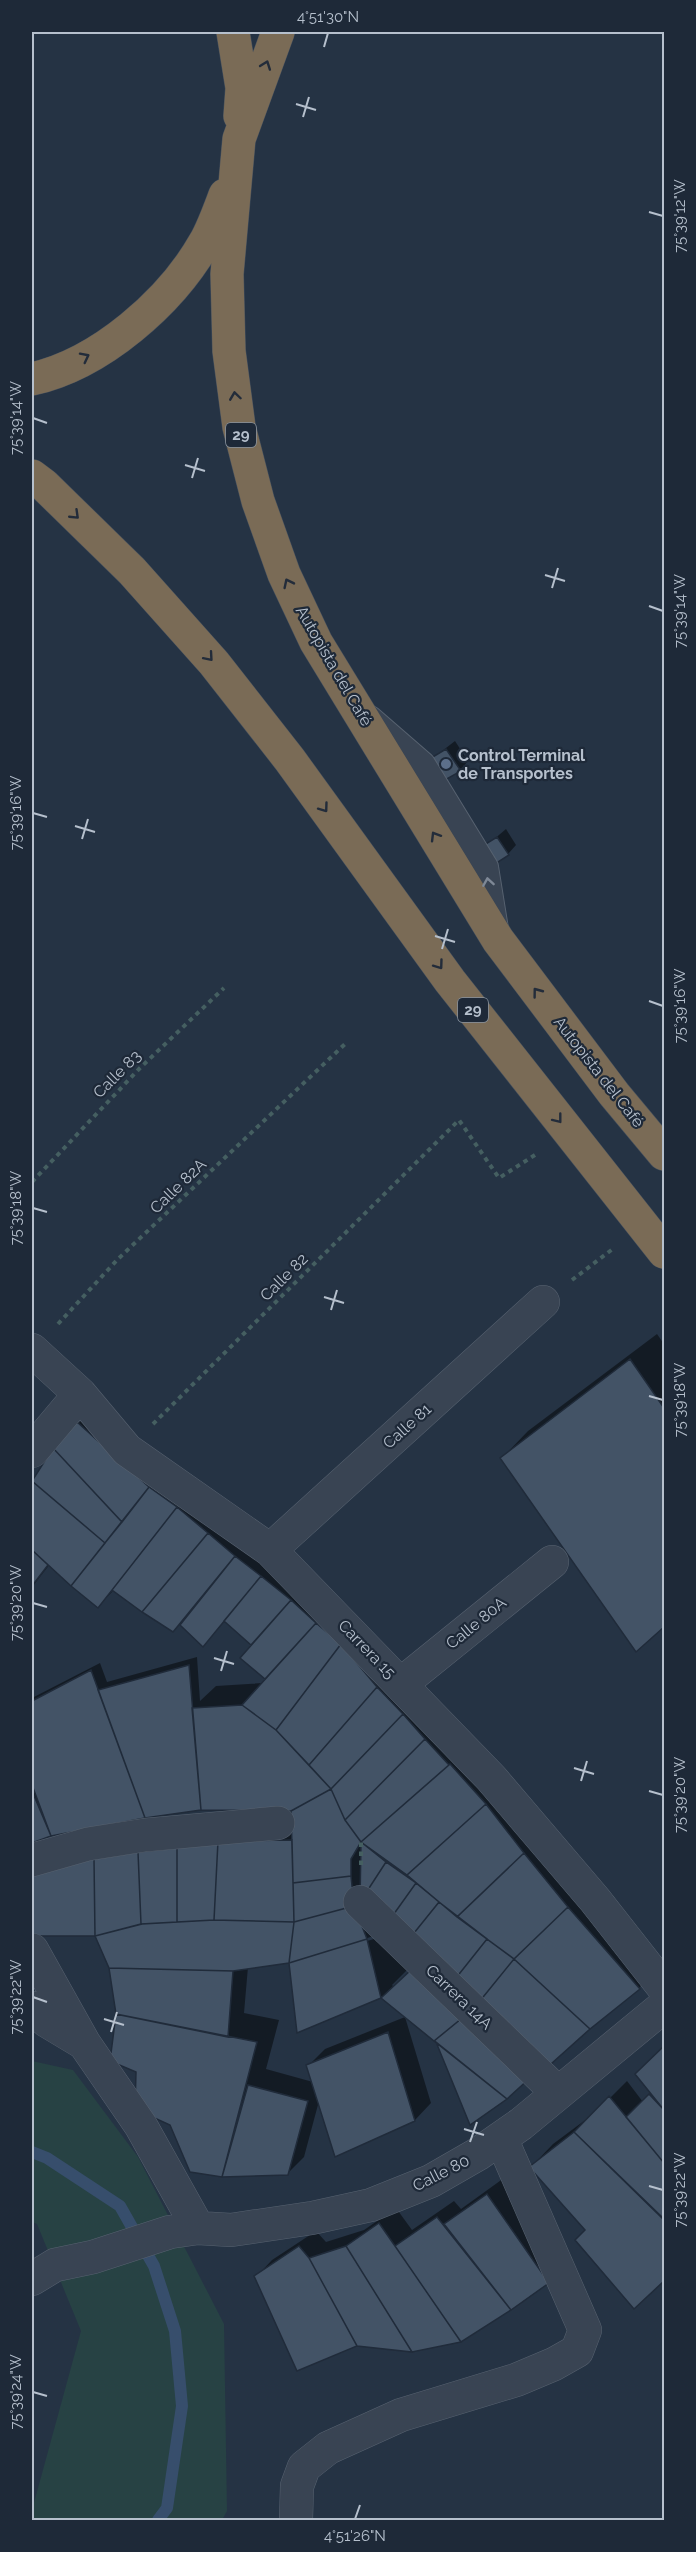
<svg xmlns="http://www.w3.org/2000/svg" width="696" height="2552" font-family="Raleway,sans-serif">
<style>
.green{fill:#274244}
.shadow{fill:#0007;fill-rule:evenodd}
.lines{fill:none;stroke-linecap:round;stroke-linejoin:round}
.stream{stroke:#374e6c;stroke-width:12}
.building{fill:#435366;stroke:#202b3a;stroke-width:1.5}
.lane-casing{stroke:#576270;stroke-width:26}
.street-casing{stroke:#576270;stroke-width:34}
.highway-casing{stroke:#444f5d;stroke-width:34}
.path{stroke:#455f61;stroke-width:4;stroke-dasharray:4.5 4.5;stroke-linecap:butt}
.lane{stroke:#394453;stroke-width:24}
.street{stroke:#394453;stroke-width:33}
.highway{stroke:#7a6b56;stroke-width:33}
.oneway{stroke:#232c3a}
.oneway2{stroke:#7e8896}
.ticks{fill:none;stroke:#b6c0cd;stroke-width:2}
.service-dot{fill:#5c6f8a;stroke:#1e2938;stroke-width:2}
.labels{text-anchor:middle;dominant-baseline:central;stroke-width:4.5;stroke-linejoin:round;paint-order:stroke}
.shield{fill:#1e2938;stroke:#8893a0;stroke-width:1.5}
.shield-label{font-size:15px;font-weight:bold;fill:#b6c0cd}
.street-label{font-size:16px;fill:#b6c0cd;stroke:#1e2938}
.poi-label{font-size:16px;font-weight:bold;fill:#b6c0cd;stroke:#1e2938;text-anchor:start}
.neatline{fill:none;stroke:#b6c0cd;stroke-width:2}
.ticks-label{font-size:15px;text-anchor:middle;fill:#b6c0cd}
</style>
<rect width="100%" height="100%" fill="#253344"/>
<path class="green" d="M32,2061L73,2070L138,2157L224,2324L227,2511L222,2520H32V2510L81,2331L37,2224L32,2222Z"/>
<path class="shadow" d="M455,741L468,761L460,770L433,758Z
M506,829L516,845L508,854L486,846Z
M657,1334L664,1344V1625L636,1650L502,1458L528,1431Z
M95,1406L194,1491L655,1971L639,1988L589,2028L437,2041L381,1996L298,2031L290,1962L248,1967L244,2013L279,2020L266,2069L313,2082L308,2066L325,2049L405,2017L431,2103L415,2120L319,2101L304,2157L287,2174L222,2175L171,2124L138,2071L117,2014L110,1968L96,1936L98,1934L33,1935L32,1864L293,1825L295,1810L201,1809L51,1834L32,1842V1698L100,1663L107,1682L197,1657L200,1701L216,1686L263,1683L267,1679L242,1657L253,1644L226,1620L203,1645L180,1623L114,1590L98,1606L50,1564L32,1587V1481L54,1449ZM376,1851L402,1869L401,1871L376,1856ZM374,1936V1939L317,1956V1953ZM425,1957L394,1987L392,1985L407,1970Z
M664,2047V2278L634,2307L586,2230L531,2167L553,2144L596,2112L627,2081L643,2102L651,2094L637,2074Z
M504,2178L548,2282L460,2340L256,2277L272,2260L316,2231L326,2242L364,2230L396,2208L412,2230L454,2201L461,2209Z"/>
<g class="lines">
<path class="stream" d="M32,2152L47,2158L120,2206L154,2266L175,2331L182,2406L167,2508L158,2520"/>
</g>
<path class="building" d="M446,749L461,771L445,780L431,758Z
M497,837L509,855L495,864L484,845Z
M630,1359L664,1408V1627L636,1652L500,1458Z
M77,1422L149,1487L122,1522L53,1448Z
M53,1448L122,1522L105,1543L32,1481Z
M32,1481L105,1543L71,1586L32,1550Z
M149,1487L177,1507L98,1608L71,1586Z
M177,1507L208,1533L142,1612L112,1590Z
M208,1533L235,1556L173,1632L142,1612Z
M32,1550L48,1565L32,1586Z
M235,1556L261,1576L203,1647L180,1625Z
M261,1576L291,1600L251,1645L224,1621Z
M291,1600L316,1623L265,1679L240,1658Z
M316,1623L341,1644L276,1730L242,1705Z
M341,1644L377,1687L309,1765L276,1730Z
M189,1665L201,1810L145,1818L98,1690Z
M91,1670L145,1818L51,1836L32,1785V1701Z
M377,1687L403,1714L331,1789L309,1765Z
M242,1705L276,1730L331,1789L291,1811L201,1810L192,1708Z
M403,1714L425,1739L345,1820L331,1789Z
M425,1739L449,1765L361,1842L345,1820Z
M450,1764L486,1804L407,1875L361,1842Z
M331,1789L345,1820L361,1842L351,1859V1876L293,1883L291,1811Z
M32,1791L51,1836L32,1843Z
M486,1804L524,1853L457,1917L407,1875Z
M292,1840L294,1922L214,1920L218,1841Z
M218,1841L214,1920L177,1922V1848Z
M361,1842L386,1862L360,1902Z
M177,1848V1922L141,1924L138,1852Z
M138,1852L141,1924L95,1936L94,1859Z
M524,1853L568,1907L514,1959L457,1917Z
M94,1859L95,1936H32V1868Z
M386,1862L416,1883L386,1925L360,1902Z
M351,1876L354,1906L294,1922L293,1883Z
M416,1883L439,1902L406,1943L386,1925Z
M439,1902L487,1939L452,1983L406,1943Z
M354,1906L367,1939L289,1963L294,1922Z
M568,1907L640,1989L590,2029L514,1959Z
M214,1920L294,1922L289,1963L233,1971L109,1968L95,1936L142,1924Z
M367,1939L381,1998L297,2033L289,1963Z
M487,1939L514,1959L475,2007L452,1983Z
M514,1959L590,2029L542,2072L475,2007Z
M109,1968L233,1971L228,2037L116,2014Z
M412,1969L461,2019L434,2041L381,1998Z
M116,2014L257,2042L222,2177L190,2172L170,2125L135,2109L136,2072L110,2061Z
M461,2019L531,2077L507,2099L434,2041Z
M388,2032L415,2121L335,2157L306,2065Z
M436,2042L507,2099L470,2125Z
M664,2046V2110L635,2074Z
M248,2085L308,2101L288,2175L222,2177Z
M649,2094L664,2110V2163L626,2117Z
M609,2096L664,2163V2215L662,2217L574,2132Z
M574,2132L664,2220V2281L634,2309L575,2240L585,2230L529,2167Z
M487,2194L549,2283L511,2310L444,2224Z
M437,2217L511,2310L461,2342L395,2246Z
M379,2223L395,2246L461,2342L412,2352L346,2246Z
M299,2246L309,2258L357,2346L297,2371L254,2276Z
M346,2246L412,2352L357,2346L309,2258Z"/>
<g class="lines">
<defs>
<path id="lane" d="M370,718L423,764L486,867L496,929"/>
<path id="street" d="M32,1350L80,1394L127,1450L270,1550L491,1778L595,1900L664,1988
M32,1451L80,1394
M270,1550L543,1302
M401,1684L552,1562
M32,1860L88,1844L145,1835L278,1823
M360,1902L558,2093
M32,1950L84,2043L141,2126L198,2228
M32,2008L47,2021L82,2042
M32,2279L55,2265L93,2257L170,2232L198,2228L231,2230L312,2218L371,2205L431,2181L478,2154L521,2124L664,2006
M296,2520L297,2486L304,2467L328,2448L401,2415L516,2380L554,2364L577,2351L585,2330L501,2138"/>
<path id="highway" d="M233,32L242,88L240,116
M278,32L239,139L227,274L229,351L239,427L258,501L284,574L316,642L498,940L614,1094L664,1154
M32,379C100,364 171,302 205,242C213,228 219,211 225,195
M32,476L44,485L132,571L214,663L290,760L450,981L664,1252"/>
</defs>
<use href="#lane" class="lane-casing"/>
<use href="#street" class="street-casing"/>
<use href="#highway" class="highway-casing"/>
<path class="path" d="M32,1182L140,1068L224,988
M572,1280L614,1248
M58,1324L118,1259L345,1044
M153,1424L459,1120L499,1178L538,1153
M361,1865V1842"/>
<use href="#lane" class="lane"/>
<use href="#street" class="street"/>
<use href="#highway" class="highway"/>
</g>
<defs><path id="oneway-chevron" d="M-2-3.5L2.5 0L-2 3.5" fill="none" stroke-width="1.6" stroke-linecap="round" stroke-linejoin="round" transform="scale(1.5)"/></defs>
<g class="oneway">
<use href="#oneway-chevron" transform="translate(266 65) rotate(-70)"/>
<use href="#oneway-chevron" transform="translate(85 357) rotate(-27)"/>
<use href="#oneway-chevron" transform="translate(235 396) rotate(-98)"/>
<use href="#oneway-chevron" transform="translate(75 515) rotate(44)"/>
<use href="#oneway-chevron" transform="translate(288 583) rotate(-116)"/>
<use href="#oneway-chevron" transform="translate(209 657) rotate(49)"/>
<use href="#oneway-chevron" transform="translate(324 808) rotate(54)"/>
<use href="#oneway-chevron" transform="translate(435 836) rotate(-121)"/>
<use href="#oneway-chevron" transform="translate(439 965) rotate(54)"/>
<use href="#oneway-chevron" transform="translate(537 992) rotate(-127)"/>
<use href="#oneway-chevron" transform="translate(558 1119) rotate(52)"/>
</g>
<use class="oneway2" href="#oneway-chevron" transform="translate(488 882) rotate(-99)"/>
<path class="ticks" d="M324,47L328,33M296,104L316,110M303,117L309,97M649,212L663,216M33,418L47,423M185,465L205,471M192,478L198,458M545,575L565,581M552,588L558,568M649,606L663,611M33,813L47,817M75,826L95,832M82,839L88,819M435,936L455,942M442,949L448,929M649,1001L663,1006M33,1208L47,1212M324,1297L344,1303M331,1310L337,1290M649,1396L663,1400M33,1603L47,1607M214,1658L234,1664M221,1671L227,1651M574,1768L594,1774M581,1781L587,1761M649,1791L663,1795M33,1997L47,2002M104,2019L124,2025M111,2032L117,2012M464,2129L484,2135M470,2142L477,2122M649,2186L663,2190M33,2392L47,2396M355,2519L360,2505"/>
<circle class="service-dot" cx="446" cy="764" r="6"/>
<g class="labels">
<g class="shield">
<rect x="226" y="423" width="30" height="24" rx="4.5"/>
<rect x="458" y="998" width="30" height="24" rx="4.5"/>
</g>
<g class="shield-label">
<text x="241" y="435">29</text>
<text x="473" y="1010">29</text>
</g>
<g class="street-label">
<text transform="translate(334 666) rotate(60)">Autopista del Café</text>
<text transform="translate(599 1072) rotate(52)">Autopista del Café</text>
<text transform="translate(117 1074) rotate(-45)">Calle 83</text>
<text transform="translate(178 1186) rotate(-44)">Calle 82A</text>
<text transform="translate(284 1277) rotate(-45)">Calle 82</text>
<text transform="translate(407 1426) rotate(-42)">Calle 81</text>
<text transform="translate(476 1623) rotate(-39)">Calle 80A</text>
<text transform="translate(367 1649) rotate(46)">Carrera 15</text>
<text transform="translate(459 1997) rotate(44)">Carrera 14A</text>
<text transform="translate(441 2173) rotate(-27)">Calle 80</text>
</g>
<g class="poi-label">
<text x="458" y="755">Control Terminal<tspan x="458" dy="18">de Transportes</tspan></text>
</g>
</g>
<rect width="696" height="2552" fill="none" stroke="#1e2938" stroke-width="66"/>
<rect x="33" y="33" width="630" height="2486" class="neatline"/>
<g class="ticks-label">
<text x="328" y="22">4°51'30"N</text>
<text transform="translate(680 216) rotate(-90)" y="5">75°39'12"W</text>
<text transform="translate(16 418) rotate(-90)" y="5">75°39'14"W</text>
<text transform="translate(680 611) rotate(-90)" y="5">75°39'14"W</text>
<text transform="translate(16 813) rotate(-90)" y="5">75°39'16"W</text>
<text transform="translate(680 1006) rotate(-90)" y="5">75°39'16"W</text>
<text transform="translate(16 1208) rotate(-90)" y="5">75°39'18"W</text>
<text transform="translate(680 1400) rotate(-90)" y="5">75°39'18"W</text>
<text transform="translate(16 1603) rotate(-90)" y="5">75°39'20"W</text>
<text transform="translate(680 1795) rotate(-90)" y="5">75°39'20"W</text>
<text transform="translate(16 1997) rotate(-90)" y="5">75°39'22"W</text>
<text transform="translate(680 2190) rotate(-90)" y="5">75°39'22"W</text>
<text transform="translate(16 2392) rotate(-90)" y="5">75°39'24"W</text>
<text x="355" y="2541">4°51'26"N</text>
</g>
</svg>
